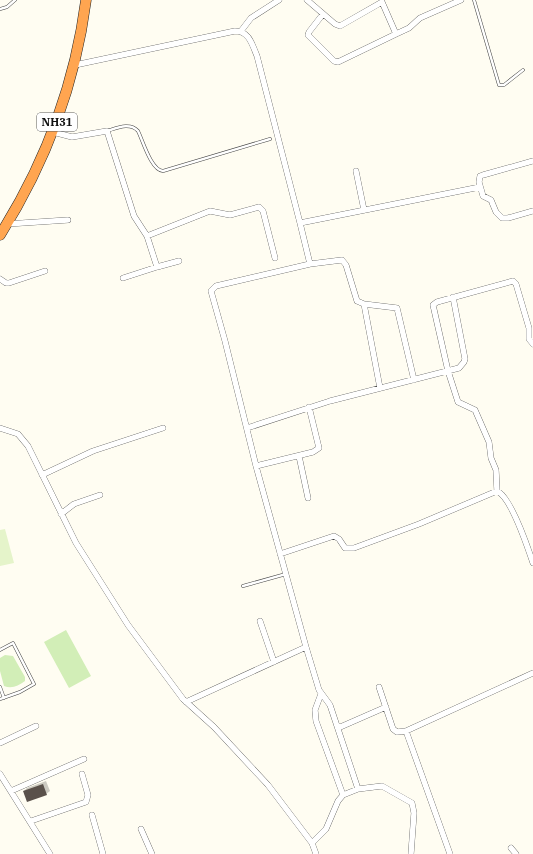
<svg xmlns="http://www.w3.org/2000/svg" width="533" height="854" font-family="'IBM Plex Serif',serif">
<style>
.green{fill:#d2eeb7}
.pitch{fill:#e5f4ca}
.shadow{fill:#0003}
.building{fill:#5a514b}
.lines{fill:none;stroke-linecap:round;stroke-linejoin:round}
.lane-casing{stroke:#434343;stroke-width:3.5}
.street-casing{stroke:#434343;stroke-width:6}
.highway-casing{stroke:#212121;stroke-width:11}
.lane{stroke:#fff;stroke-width:2.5}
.street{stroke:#fff;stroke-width:5.5}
.highway{stroke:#ffa550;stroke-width:10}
.labels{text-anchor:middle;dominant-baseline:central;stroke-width:4;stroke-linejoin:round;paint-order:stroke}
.shield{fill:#fff;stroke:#585858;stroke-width:1}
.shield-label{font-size:11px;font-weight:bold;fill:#101010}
</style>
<rect width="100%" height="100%" fill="#fffdf2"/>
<path class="green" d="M66,630L91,676L69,688L44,642Z
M5,655L13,656L25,677V681C18,686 12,689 4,686L0,671V658Z"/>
<path class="pitch" d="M5,529L14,563L0,566V530Z"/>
<path class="shadow" d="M46,781L50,791L46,794L24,791L27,788Z"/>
<path class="building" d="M43,784L47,795L27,802L23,791Z"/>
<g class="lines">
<defs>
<path id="lane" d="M474,0L499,85H504L523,70
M0,9L7,7L15,0
M107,131C117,128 130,122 138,131C143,141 151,170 163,171L270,139
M243,586L286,574
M0,650L13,643L34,684L20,692L0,699
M0,687L4,698"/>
<path id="street" d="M307,0L335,24L340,26L382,2L396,34L409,28L420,18L461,0
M323,14L309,32L308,35L334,61L338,62L396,34
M241,31L251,18L279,0
M75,65L235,31C249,31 252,44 257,56L300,223L480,187
M53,132L72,137L107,131L134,216L147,236L157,267L123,278
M533,161L483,175L480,176L479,182L483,196L491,200L496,212L502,218H508L533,211
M356,171L364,210
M300,223L310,264L216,286L211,291L225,341L256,466L306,647
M7,224L68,220
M147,236L210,211L230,215L259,207L263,211L275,258
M310,264L342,260L346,265L357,301L364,304L397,308L414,380
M157,267L179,261
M0,279L6,283H9L45,271
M364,304L380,388
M0,428L18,434L28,446L76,543L128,625L183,699L214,727L268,785L312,843L316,854
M247,428L330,401L459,368L464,362L465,359L453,297
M299,456L308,498
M256,466L313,452L319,448L309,407
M42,475L93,451L163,428
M497,491L496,470L491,458L489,442L475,410L458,402L448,371L433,305L437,302L513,281L516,284L529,328V339L533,344
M61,514L74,504L100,495
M280,554L334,536L339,539L345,548H354L419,524L497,491C511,497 528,548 533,563
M260,621L274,662
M379,687L393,729L397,732L406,731
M321,694L315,710L316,721L343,795
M186,702L306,647L319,690L330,705L358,789
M338,728L386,707
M0,743L36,726
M0,774L50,854
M11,791L84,759
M92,815L103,854
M31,821L86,802L88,795L82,774
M141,829L152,854
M312,843L326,829L338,801L343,795L358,789L382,786L412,803L414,813L411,854
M511,848L516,854
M450,854L406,731L533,673"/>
<path id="highway" d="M0,235C46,162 75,85 86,0"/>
</defs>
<use href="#lane" class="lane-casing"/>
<use href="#street" class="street-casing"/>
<use href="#highway" class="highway-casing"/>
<use href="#lane" class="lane"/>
<use href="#street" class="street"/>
<use href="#highway" class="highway"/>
</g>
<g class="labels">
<rect class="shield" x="37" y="113" width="40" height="18" rx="3"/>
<g class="shield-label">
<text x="57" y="122">NH31</text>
</g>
</g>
</svg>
